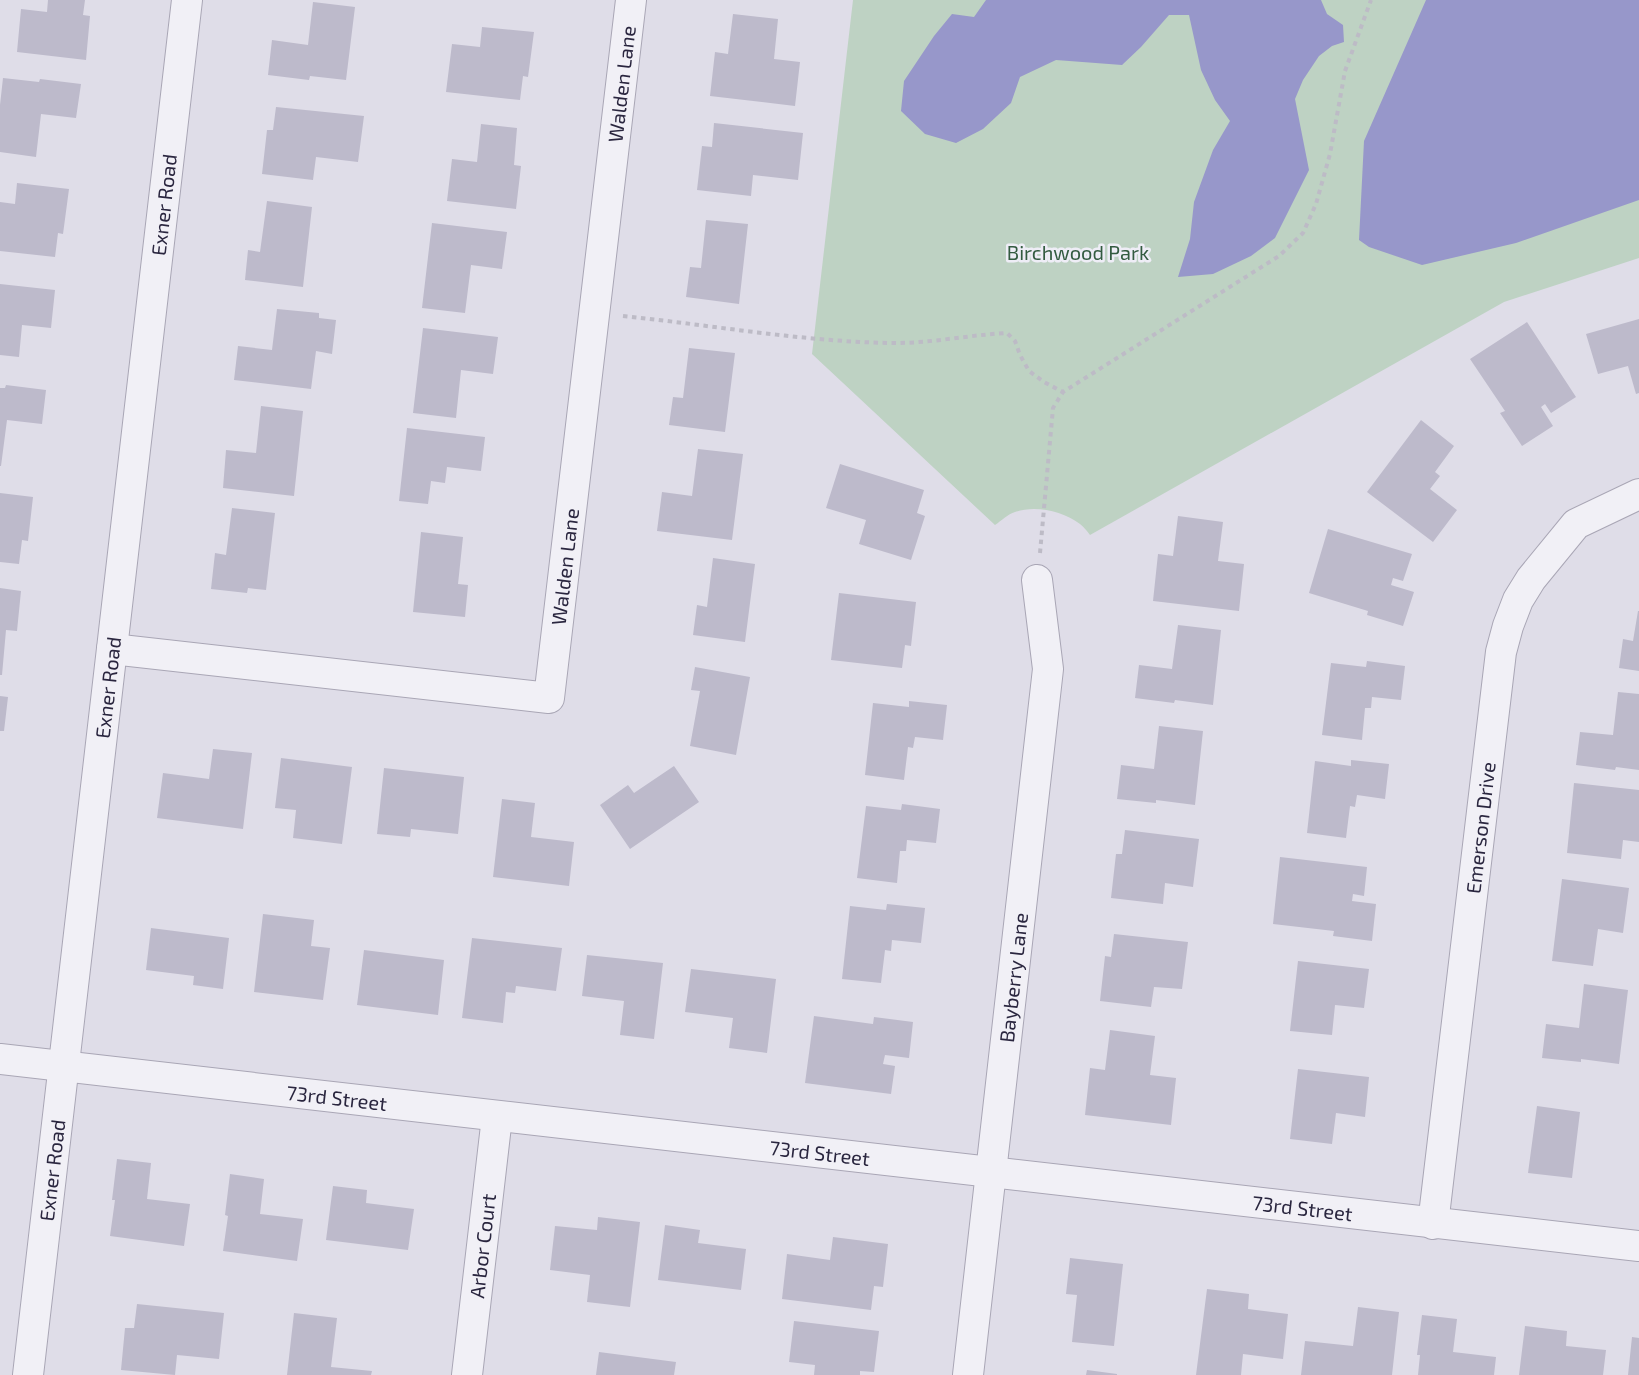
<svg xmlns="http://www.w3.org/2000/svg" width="1639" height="1375" font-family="'Exo 2',sans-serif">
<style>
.green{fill:#bed2c3}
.water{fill:#9797ca}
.building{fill:#bdbacb}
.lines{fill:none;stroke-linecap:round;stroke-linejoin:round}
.minor-casing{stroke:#a9a6b5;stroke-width:32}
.path{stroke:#bdbbc6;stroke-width:4;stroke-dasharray:4.5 4.5;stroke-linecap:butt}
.minor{stroke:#f1f0f6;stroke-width:30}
.labels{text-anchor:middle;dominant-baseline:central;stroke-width:5;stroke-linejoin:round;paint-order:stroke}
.street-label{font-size:20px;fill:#2a263f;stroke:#eeedf6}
.park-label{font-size:20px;fill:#335b40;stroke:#eeedf6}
</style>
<rect width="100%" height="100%" fill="#dfdde8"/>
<path class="green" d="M853,0H1639V258L1504,302L1090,535C1087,531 1084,527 1080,524C1063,511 1035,505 1015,512C1008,514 1001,521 995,525L812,354Z"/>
<path class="water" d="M986,0H1321L1327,14L1343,25L1344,42L1332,46L1319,56L1303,80L1295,99L1309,170L1275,238L1251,256L1213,274L1178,277L1190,239L1194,202L1213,150L1230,121L1215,100L1201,70L1189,15H1169L1141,47L1122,65L1056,60L1020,77L1011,103L983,129L956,143L925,134L901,111L904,81L934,36L952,14L974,17Z
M1426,0H1639V200L1516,243L1422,265L1369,247L1359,240L1364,141Z"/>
<path class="building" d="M48,0H85L83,15L90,16L86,60L17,52L21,9L47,12Z
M313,2L355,7L346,80L310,76L309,80L268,75L272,40L308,45Z
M733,14L778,19L774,59L800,62L795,106L710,96L715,52L728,54Z
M482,27L534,32L528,77L523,76L520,100L446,92L452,44L480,47Z
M3,78L39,82L40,79L81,84L76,118L41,114L36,157L0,152V105Z
M276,107L364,116L358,162L316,157L313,180L262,174L267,130H273Z
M714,123L803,133L798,180L753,175L751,196L697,190L702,146L712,147Z
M481,124L517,128L514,165L521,166L516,209L447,201L452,159L477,162Z
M17,183L69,189L63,234L58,233L55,257L0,251V202L15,204Z
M267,201L312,207L303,287L245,280L248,250L260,252Z
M706,220L748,224L739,304L686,297L690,267L701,268Z
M432,223L507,232L502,269L471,265L465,313L422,308Z
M0,284L55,290L51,328L22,325L19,357L0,355Z
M277,309L319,313V318L336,320L332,354L316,351L311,389L234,380L238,346L272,350Z
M1639,319V393L1636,394L1628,366L1598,374L1586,334Z
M1527,322L1576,397L1551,413L1545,404L1541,407L1553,426L1522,446L1500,413L1505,411L1470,359Z
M423,328L498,337L493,374L461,370L456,418L413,413Z
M689,348L735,353L725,432L669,425L673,397L683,398Z
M6,385L46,390L42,424L7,420L1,466H0V388H5Z
M261,406L303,411L294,496L223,488L226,450L256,453Z
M1421,420L1454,446L1435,472L1440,476L1430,489L1457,510L1433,542L1367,492Z
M407,428L485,437L481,471L447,467L445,483L431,481L428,504L399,501Z
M698,449L743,454L732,540L657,531L662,492L692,496Z
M840,464L924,490L917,513L925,516L911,560L859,544L866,520L826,508Z
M0,493L33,497L28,541L22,540L19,564L0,562Z
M232,508L275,513L266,590L248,588L247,593L211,589L215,553L226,555Z
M1178,516L1223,522L1218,561L1244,564L1239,611L1153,601L1158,554L1173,556Z
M1328,529L1412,554L1403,581L1393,578L1391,585L1414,592L1403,626L1367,615L1368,611L1309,593Z
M421,532L463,537L458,584L468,585L465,617L413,612Z
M713,558L755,564L745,642L693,635L697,605L707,607Z
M0,588L21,591L17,631L6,630L2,675H0Z
M839,593L916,602L911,646L905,645L902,668L831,660Z
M1638,611H1639V671L1619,668L1623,639L1633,641Z
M1178,625L1221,630L1213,705L1175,700L1174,703L1135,698L1139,665L1172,669Z
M1367,661L1405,666L1401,700L1372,697L1371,708H1365L1362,740L1322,735L1331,663L1366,667Z
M695,667L750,677L736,755L690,746L700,691L691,690Z
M1618,692L1639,694V770L1616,767L1615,770L1576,765L1580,732L1613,735Z
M0,696L8,697L4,731H0Z
M909,701L947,705L943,740L915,737L913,748L908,747L904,780L865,775L873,703L909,707Z
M1159,726L1203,731L1195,805L1156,800V803L1117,799L1121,765L1154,769Z
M213,749L252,753L243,829L157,818L163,773L209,779Z
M281,758L352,767L342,844L293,838L296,810L275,808Z
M1351,760L1389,764L1385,799L1357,795L1355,807L1350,806L1346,838L1307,833L1315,761L1351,766Z
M674,766L699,802L630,849L600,805L628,785L634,793Z
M384,768L464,777L458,834L411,829L410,837L377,834Z
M1574,783L1639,790V842L1623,840L1621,859L1567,853Z
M502,799L535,803L531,837L574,842L569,886L493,877Z
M902,804L940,809L936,843L907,840L906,851H900L897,883L857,878L866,806L901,810Z
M1125,830L1199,839L1193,887L1165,883L1163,904L1111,898L1116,854H1122Z
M1280,857L1367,867L1364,896L1353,894L1352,901L1376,904L1372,941L1333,936L1334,931L1273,924Z
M1562,879L1629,888L1623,933L1598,929L1593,966L1552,961Z
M887,904L925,908L921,943L892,940L891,951L885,950L881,983L842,979L850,906L886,910Z
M263,914L314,920L311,946L330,948L323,1000L254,992Z
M151,928L229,938L223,989L193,985L194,976L146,970Z
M1114,934L1188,942L1182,989L1154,987L1151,1007L1100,1001L1105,956L1111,957Z
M472,938L562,948L556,991L516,986L515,993L506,992L503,1023L462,1018Z
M364,950L444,960L438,1015L357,1005Z
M587,955L663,963L654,1039L620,1035L624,1001L582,996Z
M1298,961L1369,969L1364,1008L1335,1005L1332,1035L1290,1031Z
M691,969L776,979L767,1053L729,1048L733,1018L685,1012Z
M1584,984L1628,990L1619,1064L1581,1059V1062L1542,1058L1546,1024L1579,1028Z
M814,1016L873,1024L874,1017L913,1022L909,1058L885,1055L883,1064L895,1066L891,1094L805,1083Z
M1110,1030L1155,1036L1150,1075L1176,1078L1171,1125L1085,1115L1090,1068L1105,1070Z
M1298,1069L1369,1077L1365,1117L1336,1113L1332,1144L1290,1139Z
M1537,1106L1580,1112L1572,1178L1528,1173Z
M117,1159L151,1163L147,1199L190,1204L184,1246L110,1236L115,1200H112Z
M230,1174L264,1179L260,1214L303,1219L297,1261L223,1251L228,1216L225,1215Z
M333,1186L367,1190L366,1203L414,1209L408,1250L326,1240Z
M598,1217L640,1222L630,1307L587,1302L590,1275L550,1270L555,1226L597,1230Z
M665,1225L700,1230L698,1243L746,1249L741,1290L658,1280Z
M833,1237L888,1244L883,1287L874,1286L871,1310L782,1299L787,1254L830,1260Z
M1070,1258L1123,1264L1114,1346L1072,1342L1077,1295L1066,1294Z
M1207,1289L1249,1294L1248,1309L1288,1314L1283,1359L1243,1354L1241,1375H1196Z
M137,1304L224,1313L219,1359L177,1355L175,1375L121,1370L125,1328H134Z
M1358,1307L1399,1312L1392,1375H1301L1305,1341L1353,1346Z
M294,1313L337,1318L331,1367L372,1371L371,1375H287Z
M1422,1315L1457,1319L1453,1352L1496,1357L1494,1375H1418L1420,1355H1417Z
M794,1321L879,1331L874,1372L860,1371V1375H814L815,1365L789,1362Z
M1525,1326L1567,1331L1566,1346L1606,1350L1603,1375H1519Z
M1632,1337L1639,1338V1375H1628Z
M599,1352L676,1362L674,1375H596Z
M1087,1370L1117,1374V1375H1086Z"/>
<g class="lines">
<defs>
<g id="minor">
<path id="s1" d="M112,649L549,698L631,0"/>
<path id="s2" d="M0,1059L1639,1246"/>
<path id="s3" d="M1433,1224L1501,652L1508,626L1518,600L1531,579L1576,524L1639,494"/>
<path id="s4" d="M28,1375L187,0"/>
<path id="s5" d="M467,1375L497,1117"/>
<path id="s6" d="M968,1375L1048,669L1037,580"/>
</g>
</defs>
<use href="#minor" class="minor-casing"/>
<path class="path" d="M623,316C711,325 799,341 888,343C928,344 967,335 1007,333L1015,341L1020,355L1029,371L1044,382L1063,392
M1040,553L1053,408L1063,392L1279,256L1303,233L1316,204L1330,154L1345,71L1371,0"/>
<use href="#minor" class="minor"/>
</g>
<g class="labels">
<g class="street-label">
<text stroke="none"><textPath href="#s1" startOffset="1058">Walden Lane</textPath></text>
<text stroke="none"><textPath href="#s4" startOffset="1178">Exner Road</textPath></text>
<text stroke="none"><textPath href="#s1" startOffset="572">Walden Lane</textPath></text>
<text stroke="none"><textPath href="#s4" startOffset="692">Exner Road</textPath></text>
<text stroke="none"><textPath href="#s3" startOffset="399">Emerson Drive</textPath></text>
<text stroke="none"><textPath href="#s6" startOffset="400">Bayberry Lane</textPath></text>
<text stroke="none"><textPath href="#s2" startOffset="339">73rd Street</textPath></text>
<text stroke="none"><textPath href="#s2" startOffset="825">73rd Street</textPath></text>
<text stroke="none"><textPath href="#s4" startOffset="206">Exner Road</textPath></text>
<text stroke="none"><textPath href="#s2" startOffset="1311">73rd Street</textPath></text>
<text stroke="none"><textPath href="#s5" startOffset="130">Arbor Court</textPath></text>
</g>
<g class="park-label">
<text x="1078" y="252">Birchwood Park</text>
</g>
</g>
</svg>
